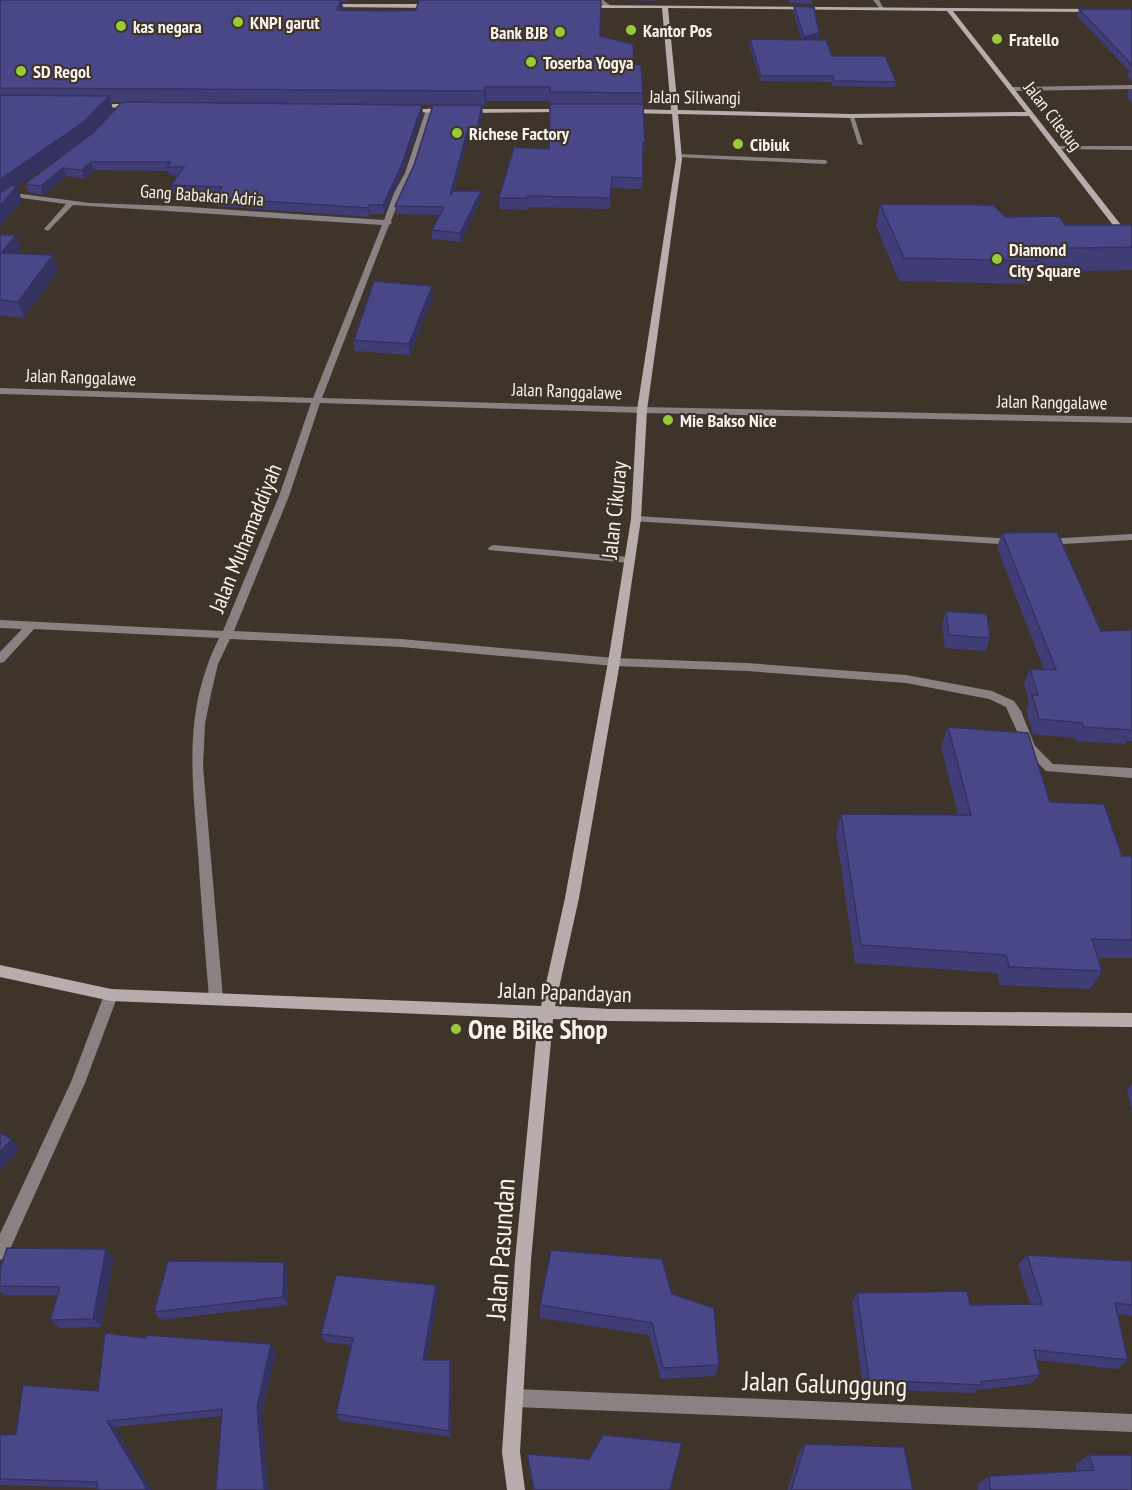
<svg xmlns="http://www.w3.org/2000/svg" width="1132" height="1490" font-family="'PT Sans Narrow',sans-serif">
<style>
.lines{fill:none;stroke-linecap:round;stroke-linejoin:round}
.street{fill:#898182;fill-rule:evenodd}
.secondary{fill:#b8acad;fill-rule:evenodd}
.wall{fill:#403d76}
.shaded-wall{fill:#343260}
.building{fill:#4a4789;stroke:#343260;stroke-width:1.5}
.poi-dot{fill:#98cb37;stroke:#3e342a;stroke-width:2}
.labels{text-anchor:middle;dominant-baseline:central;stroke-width:4.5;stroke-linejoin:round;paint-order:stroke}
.far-poi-label{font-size:18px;font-weight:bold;fill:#f9f3ed;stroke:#3e342a;text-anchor:start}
.far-street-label{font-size:18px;fill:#f9f3ed;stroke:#3e342a}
.street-label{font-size:22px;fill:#f9f3ed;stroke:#3e342a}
.near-poi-label{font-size:27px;font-weight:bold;fill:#f9f3ed;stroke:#3e342a;text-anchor:start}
.near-street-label{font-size:27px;fill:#f9f3ed;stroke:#3e342a}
</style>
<rect width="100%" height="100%" fill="#3e342a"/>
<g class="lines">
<path class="street" d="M596,0H603L611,6L606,7Z
M873,0H879L884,9H880Z
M1132,85V89L1013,91L1010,89L1013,87Z
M429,108L432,110L413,173L402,193L391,221L392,223L389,225L322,398L642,407L1132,417V423L642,413L320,403L289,496L234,631L401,639L614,658L747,663L906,675L992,691L1014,701L1021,711L1035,746L1053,764L1132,768V778L1046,771L1026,751L1006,707L989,699L906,683L747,671L614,666L401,647L230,639L218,664L211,694L205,724L203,766L223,998L221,1002L216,1004L211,1002L209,998C205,949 201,901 198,852C192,775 183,711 219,638L34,629L4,662L0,663V652L22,629L0,628V620L223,631L279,496L311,403L0,394V388L313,398L382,225L73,205L48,231L44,229L66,204L14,197L10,195L14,193L90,203L175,206L384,220L394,193L405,173L426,110Z
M849,115L854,116L863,145L858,144Z
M1059,146H1132V150L1057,149L1056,148Z
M678,154L825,160L828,162L825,164L676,157V155Z
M636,516L1015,539L1020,542L1015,545L632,521V517Z
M1132,534V540L1047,545L1042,542L1047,539Z
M493,545L629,557L634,560L629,563L489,550L488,548Z
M111,989L116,991L118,995L85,1083L6,1258L0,1260V1234L71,1082L104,995L106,991Z
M515,1389L1132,1414V1432L515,1407L509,1404L506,1398L509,1392Z"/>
<path class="secondary" d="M326,4H434L437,6L434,8L328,7Z
M584,5L1096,9L1094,12L953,11L1132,239V246H1129L1029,116L851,118L678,114L682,159L647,410L641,519L620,662L579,898L555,1006L610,1009L1132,1013V1027L610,1021L553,1019L531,1260L520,1452L525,1490H507L502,1452L515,1260L538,1019L111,1001L0,977V965L111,989L541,1006L565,898L608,662L631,519L637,410L676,159L672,114L629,113L626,111L629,109L671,110L662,8H586ZM668,8L947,11L1026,112L851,114L678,110Z
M135,104L138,106L137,107L95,108L92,106L95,104Z
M405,109H447L450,111L447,113L407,112L405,111Z
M564,109L566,110V112L467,113L464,111L467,109Z"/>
</g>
<path class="wall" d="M0,0H347V2H342L343,10L600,36L634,65L643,93L642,104L645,143L644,154H643L642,189L611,188L610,209L528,207V210L500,209L499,198L549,149L550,101H486L485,105L262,103L423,113L403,172L384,214H370L369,217L216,206L214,198L216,196L173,194L171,185L178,176L170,175L168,171L94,170L84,179L66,176L43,195L28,192L25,184L94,132L122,102H111L113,110L90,135L17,186L22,201L0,227Z
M626,0H657L656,1Z
M789,0H812V4L790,3Z
M794,6L819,38L813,40L832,56L896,82L895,87L833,86L832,82L761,81L749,45L750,39L802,40L793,12Z
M1079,9H1132V82L1127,76L1129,71L1077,16Z
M1129,89H1132V104L1127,96Z
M483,114L478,137L468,136L454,191L481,200L461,242L432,239V230L440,215L396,214L395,206L414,165Z
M880,204L1006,217L1065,225H1132V270L1034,272L1030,284L899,281L876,226Z
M0,235H16L21,250L18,254L58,271L24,318L0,315Z
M433,296L410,355L355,351L354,340Z
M1002,533L1101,631L1132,630V741H1126L1125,744L1076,741L1075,738L1033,734L1026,710L1029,702L1024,684L1030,669L1044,670L997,547Z
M946,611L990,638L986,651L945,648L942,624Z
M948,727L1122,856H1132V958H1097L1102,971L1090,989L1000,985L997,973L855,963L836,833L841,814L958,815L941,747Z
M1132,1084V1113L1127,1090Z
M106,1249L114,1258L101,1327L59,1328L50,1320L57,1295H4L0,1291V1269Z
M1027,1255L1132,1261V1316L1118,1314L1128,1360L1117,1369L1037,1360L1040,1375L1030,1384L976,1390L973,1393L863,1389L852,1302L857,1293L970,1305L1030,1304L1018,1265Z
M288,1271V1305L161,1320L154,1312Z
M436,1285L438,1294L427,1360H450L452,1367L451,1437L340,1421L336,1414L351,1345L325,1342L321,1334Z
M672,1294L719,1365L715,1376L661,1379L649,1335L540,1318V1305Z
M146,1338L271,1344L276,1351L262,1414L222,1416L115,1427L97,1488L0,1485V1435L16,1434L98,1391Z
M805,1444L913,1490H788L798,1454Z
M1089,1455L1132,1490H978L977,1484L989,1476L1077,1471L1075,1464Z"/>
<path class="shaded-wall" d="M341,0H342L343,10H337Z
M819,33V38L803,42L804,37Z
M485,87L486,101L485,105L484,91Z
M109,96L113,110L90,135L10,191L0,201V181L5,176Z
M422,105L423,113L403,172L384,214L383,205Z
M482,105L483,114L478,137L477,128Z
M468,128V136L450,205V196Z
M91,162L94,170L84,179L82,170Z
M63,168L66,176L43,195L41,186Z
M17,186L22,201L0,227V206Z
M481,191V200L461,242L460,233Z
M369,205L370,214L369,217L368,208Z
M16,235L21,250L7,269L1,253Z
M53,255L58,271L24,318L18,302Z
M432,286L433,296L410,355L409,344Z
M12,1139L20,1150L0,1171V1152Z
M106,1249L114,1258L101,1327L93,1319Z
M284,1262L288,1271V1305L283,1297Z
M436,1285L438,1294L426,1368L423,1360Z
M271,1344L276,1351L262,1414L269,1490H264L257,1407Z
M450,1360L452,1367L451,1437L449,1431Z
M107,1421L115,1427L152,1490H146Z"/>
<path class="building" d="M0,0H341L337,10L394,11L416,10L419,0H601L600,36L633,44L634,65H641L643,93L550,92V87H485L484,91L0,88Z
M794,6L814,7L819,33L804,37Z
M1079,9H1132V65Z
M750,39L826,40L832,56H885L896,82L834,81L833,76H761Z
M0,95L109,96L85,121L5,176L0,181Z
M122,102L422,105L402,164L383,205H369L368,208L214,198L222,187L171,185L184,167H167L170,162H91L82,170L63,168L41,186L25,184L94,132Z
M550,104H643L645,143H643V178L612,177L610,198L528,196V198H499L514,147L549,149Z
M433,105H482L477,128H468L450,196L453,191H481L460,233L432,230L444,207L395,206L414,165Z
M12,185L17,186L0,206V193Z
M880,204L993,205L1006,217L1059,216L1065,225H1132V247L1029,249L1038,261L904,258Z
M0,235H16L1,253L53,255L18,302L0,300Z
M374,281L432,286L409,344L354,340Z
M1057,532L1101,631L1132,630V730L1083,727L1082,723L1039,719L1032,695H1038L1030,669L1056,670L1002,533Z
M946,611L987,614L990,638L949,635Z
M948,727L1028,733L1050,802L1104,804L1122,856H1132V940L1092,939L1102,971L1009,967L1006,955L861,945L841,814L971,815Z
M0,1133L12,1139L0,1152Z
M7,1248L106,1249L93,1319L50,1320L60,1287L0,1286V1269Z
M551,1250L662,1259L672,1294L714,1308L719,1365L663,1368L652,1323L540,1305Z
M1027,1255L1132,1261V1305L1115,1303L1128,1360L1034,1350L1040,1375L981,1382L982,1385L869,1380L857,1293L967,1291L970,1305L1042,1304Z
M168,1261L284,1262L283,1297L154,1312Z
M336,1275L436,1285L423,1360H450L449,1431L336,1414L353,1338L321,1334Z
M105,1333L146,1338L147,1335L271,1344L257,1407L264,1490H216L222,1409L107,1421L146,1487V1490H97V1482L0,1479V1435L16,1434L23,1385L98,1391Z
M603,1435L682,1443L670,1490H534L527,1454L589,1459Z
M805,1444L904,1447L913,1490H791Z
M1089,1455H1132V1490H990L989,1476L1094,1470Z"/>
<g class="poi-dot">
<circle cx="238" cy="22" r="6"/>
<circle cx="121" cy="26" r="6"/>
<circle cx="631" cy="30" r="6"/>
<circle cx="560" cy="32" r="6"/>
<circle cx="997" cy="39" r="6"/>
<circle cx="531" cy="62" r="6"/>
<circle cx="21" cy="71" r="6"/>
<circle cx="457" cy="133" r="6"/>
<circle cx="738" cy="144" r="6"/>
<circle cx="997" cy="259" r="6"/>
<circle cx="668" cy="420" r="6"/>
<circle cx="456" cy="1029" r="6"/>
</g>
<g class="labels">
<g class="far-poi-label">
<text x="250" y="22">KNPI garut</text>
<text x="133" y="26">kas negara</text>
<text x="643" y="30">Kantor Pos</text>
<text x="548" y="32" text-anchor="end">Bank BJB</text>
<text x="1009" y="39">Fratello</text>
<text x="543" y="62">Toserba Yogya</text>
<text x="33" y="71">SD Regol</text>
<text x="469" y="133">Richese Factory</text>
<text x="750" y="144">Cibiuk</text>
<text x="1009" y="249">Diamond<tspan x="1009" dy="21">City Square</tspan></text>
<text x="680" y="420">Mie Bakso Nice</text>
</g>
<g class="far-street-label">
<text transform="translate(695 97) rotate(1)">Jalan Siliwangi</text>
<text transform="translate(1053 116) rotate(52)">Jalan Ciledug</text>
<text transform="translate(202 195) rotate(4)">Gang Babakan Adria</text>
<text transform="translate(81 377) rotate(2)">Jalan Ranggalawe</text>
<text transform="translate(567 391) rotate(2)">Jalan Ranggalawe</text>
<text transform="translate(1052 402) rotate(1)">Jalan Ranggalawe</text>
</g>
<g class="street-label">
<text transform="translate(614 510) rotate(-84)">Jalan Cikuray</text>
<text transform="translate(245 538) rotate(-68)">Jalan Muhamaddiyah</text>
<text transform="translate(565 992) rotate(2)">Jalan Papandayan</text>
</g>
<g class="near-poi-label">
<text x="468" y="1029">One Bike Shop</text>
</g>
<g class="near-street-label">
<text transform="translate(500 1249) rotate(-86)">Jalan Pasundan</text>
<text transform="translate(825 1383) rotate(2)">Jalan Galunggung</text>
</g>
</g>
</svg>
